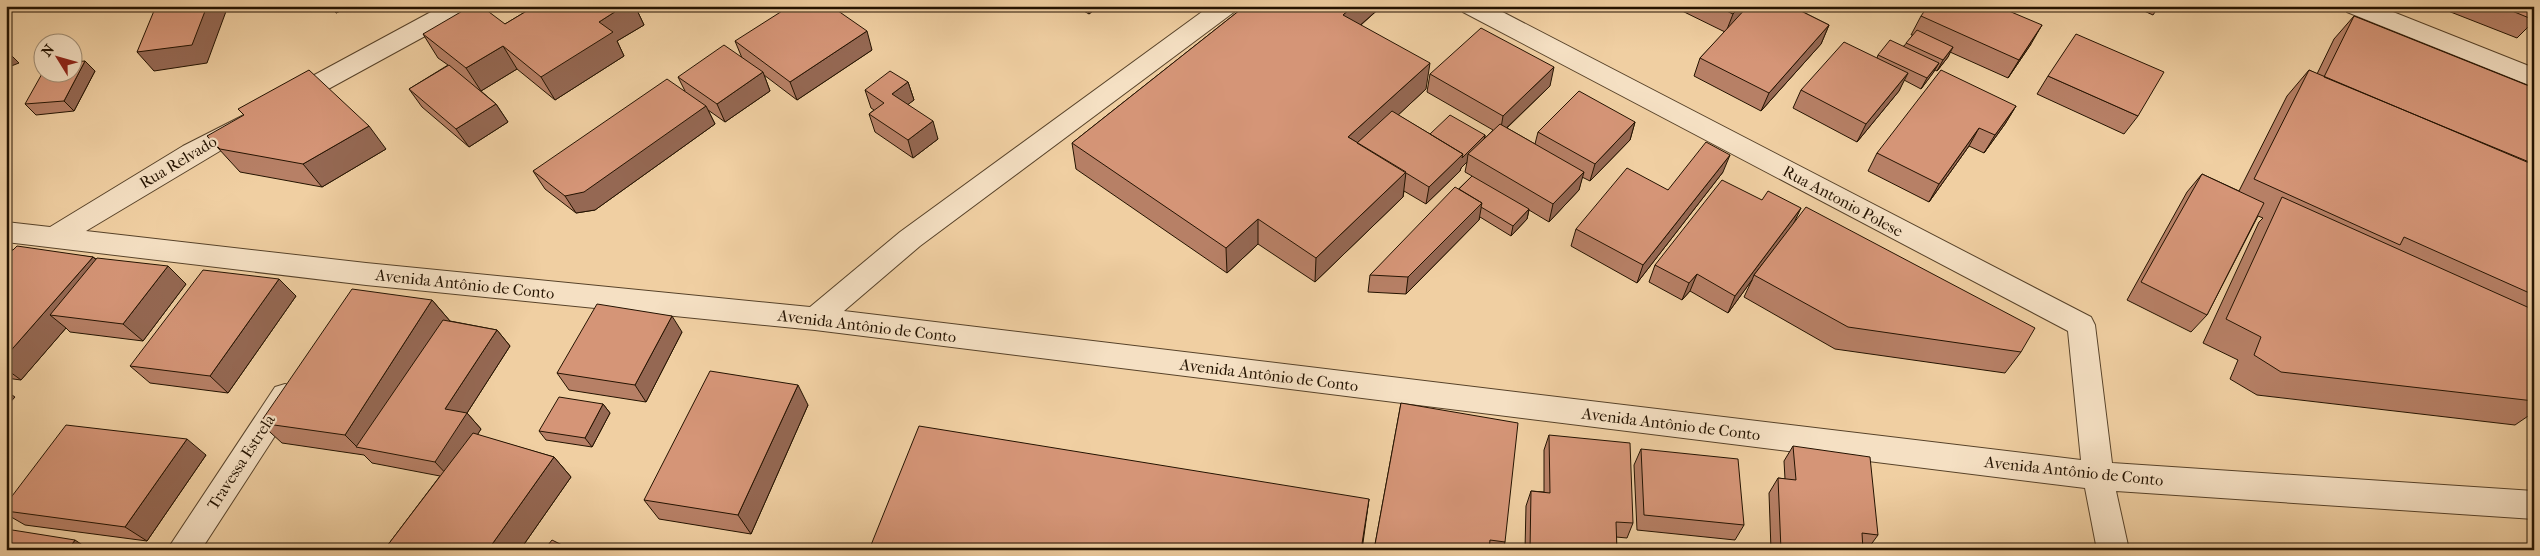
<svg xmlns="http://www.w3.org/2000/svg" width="2540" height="556" font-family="'IM FELL French Canon',serif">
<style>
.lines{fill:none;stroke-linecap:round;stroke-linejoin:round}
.street-casing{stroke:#574229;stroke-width:2}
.street{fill:#f5e0c3;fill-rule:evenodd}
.wall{fill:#b78066;stroke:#241301}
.shaded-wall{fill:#956853;stroke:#241301}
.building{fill:#d59577;stroke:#241301}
.labels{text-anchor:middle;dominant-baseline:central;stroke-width:4.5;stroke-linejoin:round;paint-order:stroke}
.street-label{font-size:16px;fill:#241301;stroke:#f5e0c3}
</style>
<rect width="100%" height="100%" fill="#f0cfa2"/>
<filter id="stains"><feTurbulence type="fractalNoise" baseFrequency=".004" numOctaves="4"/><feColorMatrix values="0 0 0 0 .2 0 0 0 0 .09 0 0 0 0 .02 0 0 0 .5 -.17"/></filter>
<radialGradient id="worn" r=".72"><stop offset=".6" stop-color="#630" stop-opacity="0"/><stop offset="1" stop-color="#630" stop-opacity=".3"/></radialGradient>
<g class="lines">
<defs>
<path id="street" d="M442,6H473L469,12L299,105L290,108L281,105L278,99L281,93Z
M1210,6H1238L1234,12L920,246L844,311L2081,460L2068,331L1463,12L1459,6H1491L2091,317L2095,325L2112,463L2534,491V519L2116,491L2129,550H2097L2085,488L815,330L366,285L6,242V222L50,227L183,146L246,114L255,116L259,123L255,130L86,231L366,263L810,307L900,232Z
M2343,6H2378L2534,68V87L2347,12Z
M285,384L295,387L300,396L295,405L201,550H167L275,387Z"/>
</defs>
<use href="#street" class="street-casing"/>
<use href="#street" class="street"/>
</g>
<path class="wall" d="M329,6H350L336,13Z
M535,6H635L644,25L617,41L624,56L555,100L517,69L481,91L496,104L508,122L469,147L422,107L409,89L448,65L438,58L423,34L505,24Z
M1075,6H1099L1089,14Z
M1245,6H1382L1361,25L1426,89L1398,115L1430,134L1485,135V138L1493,130L1427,92L1430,74L1550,86L1507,128L1535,144L1538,132L1635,122L1630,140L1590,181L1582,177L1579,190L1549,222L1529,210L1527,219L1511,236L1480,217L1479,220L1406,294L1368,292L1370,275L1472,176L1465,172L1467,162L1461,168L1460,171L1426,204L1404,191L1403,197L1315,282L1258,244L1227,273L1076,169L1072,143Z
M1672,6H1799L1797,9L1829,25L1821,44L1761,111L1694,76L1700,58L1725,32Z
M2118,6H2132L2129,11Z
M2133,6H2159L2153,15Z
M2445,6H2534V21L2517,38L2443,9Z
M1921,16L2031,44L2008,78L1950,52L1948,57L1937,71L1935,70L1921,89L1904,80L1899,91L1857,142L1793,108L1801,90L1877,58L1878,55L1904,46L1913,35H1911Z
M2354,16L2534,88V412L2515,425L2257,395L2230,379L2238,360L2203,343L2259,222L2263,218L2258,216L2207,315L2191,332L2127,300L2187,192L2202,174L2239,191L2287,96L2309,70L2317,74L2334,39Z
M735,41L872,50L797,100L764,75L770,91L725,122L708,110L715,124L595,210L576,213L545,189L533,171L685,91L678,77L742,58Z
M85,61L95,71L74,111L36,115L25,104Z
M2048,76L2138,116L2124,134L2037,94Z
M908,82L914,100L908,104L938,139L913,158L875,132L869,114L874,110L871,108L865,90Z
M2016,106L2005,124L1984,153L1969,146L1929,202L1868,171L1877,153Z
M207,136L386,149L322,187L240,172Z
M1723,172L1637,283L1571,246L1576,229L1668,190Z
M1793,224L2021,352L2005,373L1835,349L1744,297L1752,280L1728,313L1690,291L1682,300L1649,282L1655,265Z
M6,248L13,250L93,257L96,259L186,284L143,341L70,332L66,328L21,380L6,378Z
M296,296L228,393L150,383L130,366Z
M432,300L450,321L497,330L510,346L467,413L481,429L477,435L554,457L571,477L520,550H384L440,476L372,463L364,455L282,443L260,423Z
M682,332L646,402L569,390L557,373Z
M1401,403L1505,542L1503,550H1374Z
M603,404L610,413L592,447L546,440L539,431Z
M808,405L751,534L659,519L644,500Z
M1549,435L1633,523L1627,538L1616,537L1617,550H1525L1526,506L1531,491L1544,492V450Z
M1793,446L1878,535L1867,550H1771L1769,493L1778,478L1785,479L1784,461Z
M1641,449L1744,525L1735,540L1637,530L1634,465Z
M206,455L147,541L25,525L6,514V504Z"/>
<path class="shaded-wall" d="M207,6H228L207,63L154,71L137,52Z
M331,6H350L336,13Z
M624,6H635L644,25L617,41L624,56L555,100L541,77L599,22Z
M1088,6H1099L1089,14Z
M1353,6H1382L1342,41L1343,15Z
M1740,6H1749L1726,32L1733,14Z
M1829,25L1821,44L1761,111L1769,93Z
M2042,25L2031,44L2008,78L2019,60Z
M867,31L872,50L797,100L790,82Z
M503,46L517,69L481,91L466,68Z
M1953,47L1948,57L1937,71L1943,60Z
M6,50L19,63L6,68Z
M85,61L95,71L74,111L64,101Z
M1430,63L1426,89L1364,147L1348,137Z
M1939,63L1933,73L1921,89L1927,78Z
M1554,67L1550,86L1500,134L1503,116Z
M763,72L770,91L725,122L717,104Z
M1908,73L1899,91L1857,142L1866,124Z
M908,82L914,100L898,112L892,94Z
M496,104L508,122L469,147L456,129Z
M706,106L715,124L595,210L576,213L565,196Z
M2016,106L2005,124L1984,153L1995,135Z
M933,121L938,139L913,158L908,140Z
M1635,122L1630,140L1590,181L1595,164Z
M369,126L386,149L322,187L303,164Z
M1979,128L1969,146L1929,202L1939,184Z
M1485,135L1483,145L1468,154L1467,162L1461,168L1460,171L1426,204L1429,187L1463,154Z
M1730,155L1723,172L1637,283L1643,265Z
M1406,172L1403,197L1315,282L1316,258Z
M1584,172L1579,190L1549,222L1553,204Z
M1482,203L1479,220L1406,294L1408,277Z
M1801,208L1793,225L1754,275L1752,280L1728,313L1735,296Z
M1529,209L1527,219L1511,236L1513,226Z
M1258,219V244L1227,273L1226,248Z
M11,248L31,266L6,293V253Z
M93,257L112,274L50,315L66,328L21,380L6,369V356Z
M168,266L186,284L143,341L123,324Z
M1697,274L1690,291L1682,300L1689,283Z
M279,279L296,296L228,393L210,376Z
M432,300L450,321L357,447L345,435Z
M672,316L682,332L646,402L635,385Z
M497,330L510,346L467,413L481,429L450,478L435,462L445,409Z
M798,385L808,405L751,534L738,515Z
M6,391L15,397L6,407Z
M603,404L610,413L592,447L585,438Z
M187,439L206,455L147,541L125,527Z
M554,457L571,477L520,550H488Z
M1369,499L1362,550H1361Z
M75,540L90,550H68Z"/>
<path class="building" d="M156,6H207L192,45L137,52Z
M471,6H481L505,24L535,6H624L599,22L613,32L541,77L503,46L466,68L423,34Z
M790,6H831L867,31L790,82L735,41Z
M1245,6H1353L1343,15L1430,63L1348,137L1406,172L1316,258L1258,219L1226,248L1072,143Z
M1716,6H1740L1733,14Z
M1748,6H1791L1829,25L1769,93L1700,58Z
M1928,6H1997L2042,25L2019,60L1921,16Z
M2500,6H2534V20Z
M2354,16L2534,88V164L2324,77Z
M1481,28L1554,67L1503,116L1430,74Z
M1917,30L1953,47L1943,60L1906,43Z
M2076,34L2164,72L2138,116L2048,76Z
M1890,40L1939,63L1927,78L1878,55Z
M1844,42L1908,73L1866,124L1801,90Z
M724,45L763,72L717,104L678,77Z
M85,61L64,101L25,104L43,72H72V62Z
M449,65L496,104L456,129L409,89Z
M309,70L369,126L303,164L220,149L207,136L244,115L238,109Z
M1941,70L2016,106L1995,135L1979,128L1939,184L1877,153Z
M2309,70L2534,165V295L2404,237L2400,245L2254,179Z
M890,71L908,82L892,94L933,121L908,140L869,114L884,103L865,90Z
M667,79L706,106L584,192L565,196L533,171Z
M1579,91L1635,122L1595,164L1538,132Z
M1392,111L1463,154L1429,187L1357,143Z
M1450,115L1485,135L1462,158L1463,154L1430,134Z
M1500,124L1584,172L1553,204L1468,154Z
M1706,142L1730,155L1643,265L1576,229L1627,168L1668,190Z
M2202,174L2264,203L2207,315L2141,282Z
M1472,176L1529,209L1513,226L1481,207L1482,203L1459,189Z
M1722,180L1762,200L1768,191L1801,208L1735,296L1697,274L1689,283L1655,265Z
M1455,187L1482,203L1408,277L1370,275Z
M2282,197L2534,310V401L2281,372L2254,355L2261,337L2226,319Z
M1806,207L2035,328L2021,352L1848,327L1754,275Z
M17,246L93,257L6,356V257Z
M6,248H11L6,253Z
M97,258L168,266L123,324L50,315Z
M203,270L279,279L210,376L130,366Z
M352,289L432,300L345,435L260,423Z
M597,304L672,316L635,385L557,373Z
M443,320L497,330L445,409L467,413L435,462L356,447Z
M710,371L798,385L738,515L644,500Z
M559,397L603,404L585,438L539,431Z
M1401,403L1518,423L1505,542L1490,540L1489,550H1374Z
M66,425L187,439L125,527L6,511V504Z
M919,426L1369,499L1361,550H869Z
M473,433L554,457L488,550H384Z
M1549,435L1630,443L1633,523L1616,522L1617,550H1530L1531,491L1550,493Z
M1793,446L1870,457L1878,535L1862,533L1863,550H1781L1778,478L1796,480Z
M1641,449L1738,459L1744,525L1644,515Z
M6,529L75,540L68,550H6Z
M552,540L572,550H544Z"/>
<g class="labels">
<g class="street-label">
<text transform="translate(178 162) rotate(-31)">Rua Relvado</text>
<text transform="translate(1843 201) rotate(28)">Rua Antonio Polese</text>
<text transform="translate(465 284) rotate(6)">Avenida Antônio de Conto</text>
<text transform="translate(867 326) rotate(7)">Avenida Antônio de Conto</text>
<text transform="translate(1269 375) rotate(7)">Avenida Antônio de Conto</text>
<text transform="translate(1671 424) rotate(7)">Avenida Antônio de Conto</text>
<text transform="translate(241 462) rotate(-57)">Travessa Estrela</text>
<text transform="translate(2074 471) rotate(6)">Avenida Antônio de Conto</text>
</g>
</g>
<rect width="2540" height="556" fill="none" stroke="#f0cfa2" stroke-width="25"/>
<rect x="8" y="8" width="2525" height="541" fill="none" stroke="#241301" stroke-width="2.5"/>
<rect x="12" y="12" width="2515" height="531" fill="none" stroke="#241301"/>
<g transform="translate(58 58) rotate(307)"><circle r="24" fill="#f5e0c3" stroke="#a18e75"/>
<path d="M0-4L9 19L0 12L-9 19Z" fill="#8f2418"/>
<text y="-8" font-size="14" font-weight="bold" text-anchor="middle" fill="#241301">N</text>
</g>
<rect width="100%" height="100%" filter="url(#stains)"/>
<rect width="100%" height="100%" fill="url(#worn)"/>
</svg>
